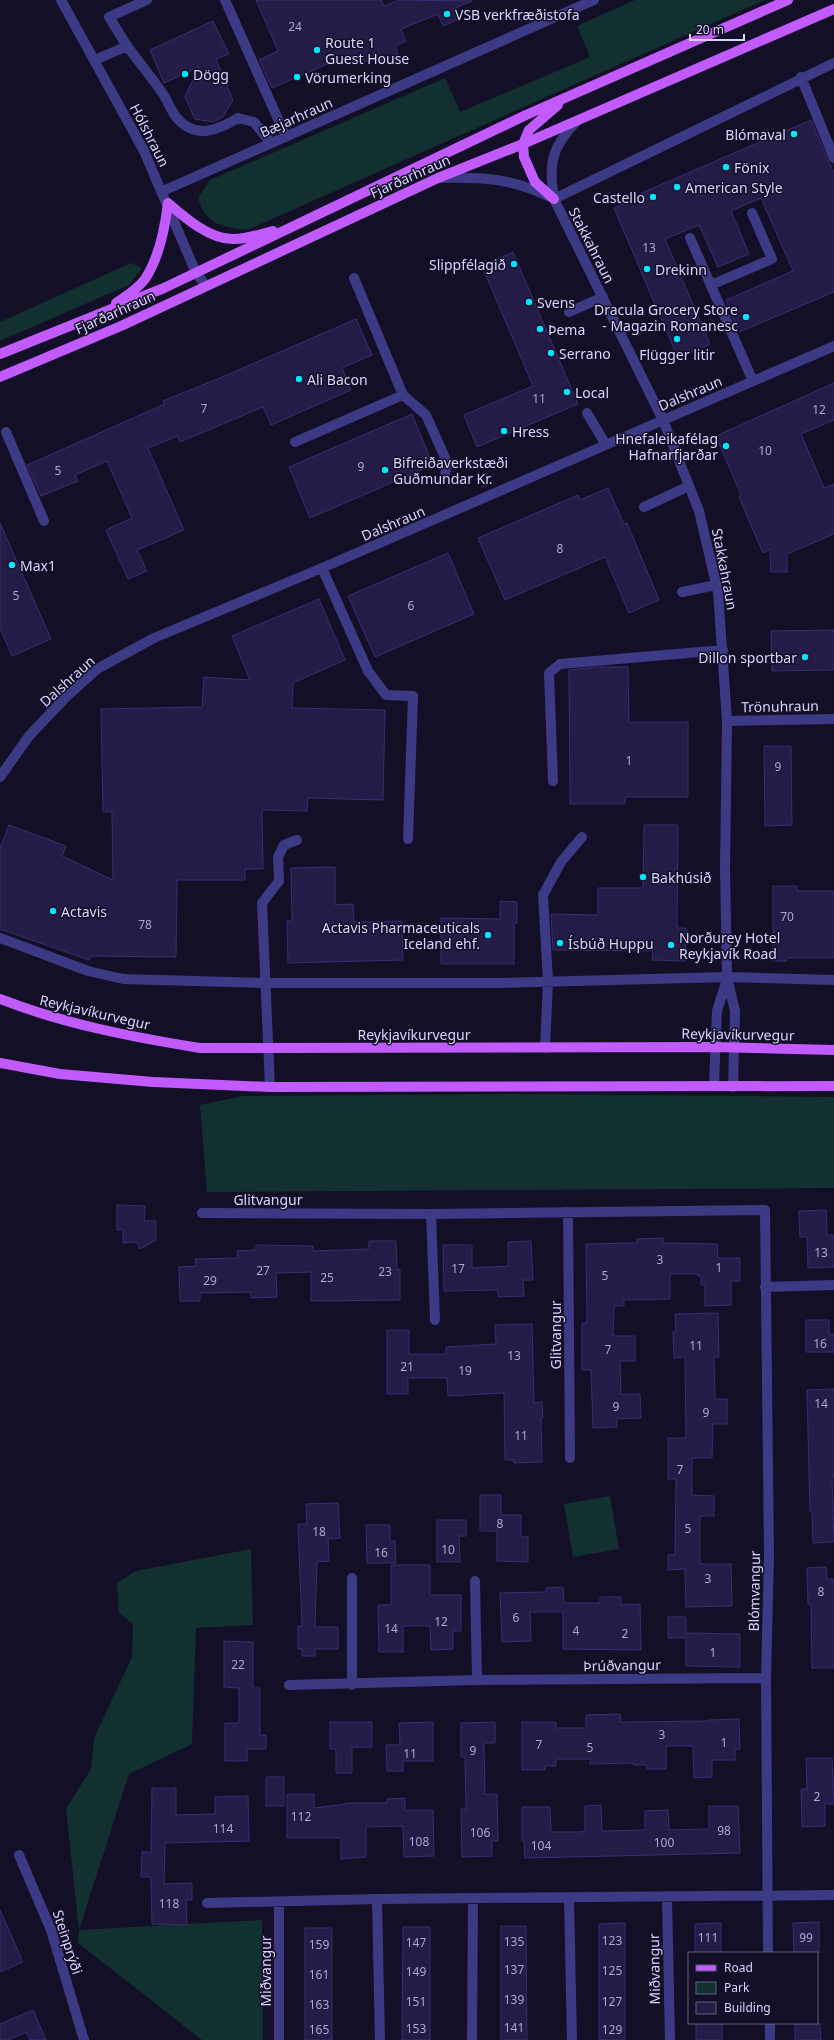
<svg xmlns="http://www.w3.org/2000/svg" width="834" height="2040" font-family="'Noto Sans',sans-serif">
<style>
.green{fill:#12302f}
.building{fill:#241b47;stroke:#3b2d73}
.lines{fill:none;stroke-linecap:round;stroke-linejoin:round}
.minor{stroke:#3d3a85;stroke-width:10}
.major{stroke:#c25bff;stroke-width:10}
.poi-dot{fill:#00e5ff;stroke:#130f26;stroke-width:1.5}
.labels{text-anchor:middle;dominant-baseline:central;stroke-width:3;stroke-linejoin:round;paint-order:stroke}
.number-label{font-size:12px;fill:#aca6d1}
.poi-label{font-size:14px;fill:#d9d4ff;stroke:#130f26;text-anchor:start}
.street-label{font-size:14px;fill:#d9d4ff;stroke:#130f26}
</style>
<rect width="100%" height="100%" fill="#130f26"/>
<path class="green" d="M635,0H765L247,230C221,226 207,226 198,198L210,180L445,78L460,112L590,57L577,26Z
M131,263L142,268L129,285L0,341V322Z
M521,1094L834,1097V1188L207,1192L200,1105L243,1096Z
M610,1496L619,1549L573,1557L564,1504Z
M251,1549L253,1625L196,1628L192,1744L129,1774L79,1930L262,1920L263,2038L262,2040H202L78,1943L79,1930L66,1809L91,1769L94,1738L132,1657L133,1624L119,1613L117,1583L136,1571Z"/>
<path class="building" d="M256,0H381L384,6L399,0L472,1L455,8L459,19L443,26L438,14L401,29L406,41L395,46L398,54L379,62L377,57L364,62L363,60L352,64L348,55L272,88L259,60L278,51Z
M213,21L229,54L216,59L233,100L223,117L213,122L195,119L185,97L199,67L164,83L150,50Z
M811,120L834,174V292L739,332L726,300L793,271L761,198L731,211L749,254L718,267L699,225L665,239L710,344L678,358L614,208L638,198L637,195Z
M513,252L578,404L477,447L464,415L533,386L482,266Z
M356,319L372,355L342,368L351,390L271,425L263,407L180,442L178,436L148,448L184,530L137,550L147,571L128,579L106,530L132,518L107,461L75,475L78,481L41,496L27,465L165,404L163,401L227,375Z
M834,383V420L801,434L824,488L834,484V534L787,554V572H771L770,549L763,553L739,497L741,495L716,436Z
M412,414L433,465L310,518L289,467Z
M608,488L624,524L627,523L659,600L629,613L605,557L505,600L478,538L578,495L580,500Z
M0,523L51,639L12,656L0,628Z
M448,553L474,614L375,657L348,596Z
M319,599L345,660L293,683L292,708L385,710L383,800L308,798L307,811L262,810L263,869H245V880H177L176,957L91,956L89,960L0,929V848L9,825L66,846L62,856L113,880L112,812H103L101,709L202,707L204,677L250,680L232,636Z
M834,630V670L772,671L771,631Z
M596,667H628L629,722H688V797H625V804H570L569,670Z
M764,746H791L792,825L765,826Z
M644,825H678L677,928H686L685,961L652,960L653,951L553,950L551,914L598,915V888H643Z
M335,867V905L353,904L354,922L402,921L403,960L288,963L287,921H292L291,868Z
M773,886H797V891H834V958H787L786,961H773Z
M500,901L517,902V923H514V964H441V918L500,919Z
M117,1205L145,1206L144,1221H156V1240L140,1249L137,1242L123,1243V1230H117Z
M826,1210L827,1235H834V1267L808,1268L807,1237H800L799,1211Z
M663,1238V1243L717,1244L718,1258H740V1281H731V1305L705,1306V1285H701V1276H698V1274H670V1299L624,1300V1306H614L613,1336H635V1361H620L621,1394H640L641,1418L617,1419V1427L593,1428L591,1370H582V1323H587L586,1244L637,1243V1239Z
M369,1241H396L397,1270L400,1269V1300L311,1301V1272L276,1273L277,1297L251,1298V1292L200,1293V1301H180L179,1267L196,1266L195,1259L238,1258L237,1251L256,1250V1245L313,1246V1251L369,1249Z
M531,1241L533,1280H523L524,1296L498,1297V1290L444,1291L443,1245H472V1268L508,1266V1242Z
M718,1313L719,1357H714L715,1399H727V1424H713L712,1458H692V1495L714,1496V1516H700V1564H731L732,1606L686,1607L685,1569L668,1570V1555H675L676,1479H668V1438H686L685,1357L674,1358L673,1332H676L675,1314Z
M806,1320H829V1334H834V1352H806Z
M532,1324L534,1403L542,1402L543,1418H541L542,1462L514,1463V1460H505L504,1393L448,1396L447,1378H408V1394H387V1330H409V1354H446V1347L496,1344L495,1325Z
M834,1389V1477H832L834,1542L813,1543L812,1512H810L807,1390Z
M480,1495H501V1515H521V1537H528V1562L497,1561V1531H480Z
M338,1503L340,1538L328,1539L329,1561L317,1562L315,1627H338V1649H315V1656H302V1649H298V1626H302L298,1524H307L306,1504Z
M437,1520H466V1536H459L460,1562H437Z
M366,1525H390V1541H395L396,1563H367Z
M391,1565H430V1595H461V1631H453V1649L431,1650L430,1626H403V1652H379L378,1605H391Z
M826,1567L827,1579H834V1668H812L811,1604H808L807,1568Z
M563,1587L564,1603H600V1597H621V1605L640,1604L641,1650L563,1649V1612H530L531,1641L502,1642L500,1593L546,1592V1588Z
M668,1617H686V1633L740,1634V1667L686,1666V1638H668Z
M224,1641L253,1642V1688H260V1735H266V1749H247V1761H225V1723H239V1688L224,1687Z
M620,1714L621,1722L709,1721V1720L739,1719L740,1749H735V1760H712V1777L694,1778L693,1746H666V1769H647V1765H634V1763L590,1764V1759H556V1766H545V1770H522V1722H556V1728H586V1715Z
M330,1722H372V1747H352V1773H336V1749H330Z
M433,1722V1761H403V1771H387L386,1745H400L399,1723Z
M495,1722V1743H484L485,1794H497L498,1841H492V1856L462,1857L461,1809H466L465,1757H461V1723Z
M806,1758H832L834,1804H825V1826L802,1827L801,1789H807Z
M266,1777H284V1806H266Z
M152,1788H176V1815L215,1814V1797L248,1796L249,1841L165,1843L164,1884L192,1883V1900H186L187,1925L152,1924L151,1877H141L142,1852H151Z
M287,1794H314V1808L346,1804V1803H387V1799L405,1798V1810H433L434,1856L404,1857L403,1826L366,1827V1857L341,1859V1838H287Z
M601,1805L602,1831L645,1830V1811L668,1810L669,1830L709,1829V1806H738L740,1853L525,1858L524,1841H522V1807H550L551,1832H579L585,1831V1806Z
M0,1910L23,1962L0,1972Z
M819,1922V1953H794L793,1923Z
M625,1923V2040H599V1924Z
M721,1923V1953H695V1924Z
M501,1926H526L527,2040H501Z
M403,1927H430V2040H402Z
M305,1928H332V2040H305Z
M33,2010L46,2040H30L26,2032L9,2040H0V2024Z
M696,2023H722V2040H696Z
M795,2023H820L821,2040H795Z"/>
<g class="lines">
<path class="minor" d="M61,0L144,151L196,273L206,286
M225,0L286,137
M127,46L109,17L147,0
M95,60L127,46C139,62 152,78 163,94C168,101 171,111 177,118C196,140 218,130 238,118L254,122L271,143
M801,77L834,158
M577,121C552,146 548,164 554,199L663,420L699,511L718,592L727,721L725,869L727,977L735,1011L733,1087
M439,178C483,177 510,178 550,197
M163,191L594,0
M554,199L834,63
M690,238L753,381
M354,278L403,395L426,415L447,462L445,475
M711,285L772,259L752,213
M569,312L603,297
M587,413L606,445
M6,432L44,521
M295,442L403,395
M644,507L689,486
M322,568L368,671L386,695L413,696L408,839
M682,592L716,585
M727,721L834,719
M0,777L29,736L66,697L97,669L154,638L322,568L834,346
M553,781L549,673L560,664L723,650
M0,938L88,971L123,979L266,983H500L727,977L834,980
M545,1048L548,981L543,895L561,862L582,837
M714,1086L717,1011L727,979
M270,1087L262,903L279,881L278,857L284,845L297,840
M568,1212L570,1458
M202,1213L431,1214L765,1210L769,1555L766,1678L768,1953
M431,1214L435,1320
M765,1287L834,1285
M475,1581L477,1680
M289,1685L477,1680L766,1678
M352,1685V1578
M19,1855L51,1930L84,2040
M667,1897L670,2040
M569,1898L572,2040
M377,1899L380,2040
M279,1902V2040
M207,1903L377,1899L834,1895
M770,2023V2040
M472,2040L473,1899"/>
<path class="major" d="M554,199L535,182L524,157L523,144L529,130L558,105
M168,203C184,217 210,240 234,239C248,239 260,234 273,231
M116,303C126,296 138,289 145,279C159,258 165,228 168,203
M0,354L164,288L526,115L788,0
M0,377L121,326L438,178L523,144L834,9
M0,999C64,1024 132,1037 200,1048L715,1047L834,1050
M0,1063L60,1074L153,1082L270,1087L834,1086"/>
</g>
<g class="poi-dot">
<circle cx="447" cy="14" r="4"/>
<circle cx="317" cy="50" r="4"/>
<circle cx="185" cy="74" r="4"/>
<circle cx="297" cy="77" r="4"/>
<circle cx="794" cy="134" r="4"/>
<circle cx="726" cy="167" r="4"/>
<circle cx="677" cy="187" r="4"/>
<circle cx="653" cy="197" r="4"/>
<circle cx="514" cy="264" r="4"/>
<circle cx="647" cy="269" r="4"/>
<circle cx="529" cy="302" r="4"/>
<circle cx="746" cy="317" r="4"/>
<circle cx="540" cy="329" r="4"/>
<circle cx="677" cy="339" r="4"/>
<circle cx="551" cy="353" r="4"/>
<circle cx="299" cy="379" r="4"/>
<circle cx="567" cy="392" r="4"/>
<circle cx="504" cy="431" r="4"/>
<circle cx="726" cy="446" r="4"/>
<circle cx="385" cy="470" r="4"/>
<circle cx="12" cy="565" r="4"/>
<circle cx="805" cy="657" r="4"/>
<circle cx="643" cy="877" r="4"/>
<circle cx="53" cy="911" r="4"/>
<circle cx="488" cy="935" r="4"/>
<circle cx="560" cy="943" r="4"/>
<circle cx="671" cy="945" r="4"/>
</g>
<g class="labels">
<g class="number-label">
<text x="295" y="26">24</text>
<text x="649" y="247">13</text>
<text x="539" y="398">11</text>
<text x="204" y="408">7</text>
<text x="819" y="409">12</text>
<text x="765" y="450">10</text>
<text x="361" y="466">9</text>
<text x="58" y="470">5</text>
<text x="560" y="548">8</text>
<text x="16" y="595">5</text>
<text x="411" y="605">6</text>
<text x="629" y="760">1</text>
<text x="778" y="766">9</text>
<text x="787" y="916">70</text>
<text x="145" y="924">78</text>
<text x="821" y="1252">13</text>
<text x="660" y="1259">3</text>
<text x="719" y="1267">1</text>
<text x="458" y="1268">17</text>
<text x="263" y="1270">27</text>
<text x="385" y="1271">23</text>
<text x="605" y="1275">5</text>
<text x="327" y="1277">25</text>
<text x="210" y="1280">29</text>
<text x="820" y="1343">16</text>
<text x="696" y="1345">11</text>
<text x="608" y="1349">7</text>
<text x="514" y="1355">13</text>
<text x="407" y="1366">21</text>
<text x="465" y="1370">19</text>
<text x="821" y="1403">14</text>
<text x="616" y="1406">9</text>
<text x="706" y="1412">9</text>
<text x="521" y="1435">11</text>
<text x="680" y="1469">7</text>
<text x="500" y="1523">8</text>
<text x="688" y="1528">5</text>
<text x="319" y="1531">18</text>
<text x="448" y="1549">10</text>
<text x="381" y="1552">16</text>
<text x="708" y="1578">3</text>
<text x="821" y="1591">8</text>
<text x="516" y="1617">6</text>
<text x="441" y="1621">12</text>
<text x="391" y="1628">14</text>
<text x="576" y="1630">4</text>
<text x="625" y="1633">2</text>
<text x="713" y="1652">1</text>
<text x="238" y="1664">22</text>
<text x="662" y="1734">3</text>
<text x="724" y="1742">1</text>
<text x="539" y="1744">7</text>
<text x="590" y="1747">5</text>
<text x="473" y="1750">9</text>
<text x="410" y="1753">11</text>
<text x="817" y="1796">2</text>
<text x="301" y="1816">112</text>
<text x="223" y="1828">114</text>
<text x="724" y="1830">98</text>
<text x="480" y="1832">106</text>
<text x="419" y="1841">108</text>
<text x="664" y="1842">100</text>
<text x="541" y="1845">104</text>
<text x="169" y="1903">118</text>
<text x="708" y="1937">111</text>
<text x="806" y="1937">99</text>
<text x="612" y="1940">123</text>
<text x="514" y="1941">135</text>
<text x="416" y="1942">147</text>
<text x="319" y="1944">159</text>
<text x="514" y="1969">137</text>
<text x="612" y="1970">125</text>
<text x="416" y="1971">149</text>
<text x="319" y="1974">161</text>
<text x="514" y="1999">139</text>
<text x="416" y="2001">151</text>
<text x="612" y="2001">127</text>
<text x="319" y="2004">163</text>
<text x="514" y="2027">141</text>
<text x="416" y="2028">153</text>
<text x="319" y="2029">165</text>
<text x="612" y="2029">129</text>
</g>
<g class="poi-label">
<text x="455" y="14">VSB verkfræðistofa</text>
<text x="325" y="42">Route 1<tspan x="325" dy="16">Guest House</tspan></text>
<text x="193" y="74">Dögg</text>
<text x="305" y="77">Vörumerking</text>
<text x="786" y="134" text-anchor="end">Blómaval</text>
<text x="734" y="167">Fönix</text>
<text x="685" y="187">American Style</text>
<text x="645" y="197" text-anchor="end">Castello</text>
<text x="506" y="264" text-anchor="end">Slippfélagið</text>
<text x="655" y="269">Drekinn</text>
<text x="537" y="302">Svens</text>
<text x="738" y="309" text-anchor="end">Dracula Grocery Store<tspan x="738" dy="16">- Magazin Romanesc</tspan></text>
<text x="548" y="329">Þema</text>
<text x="559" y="353">Serrano</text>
<text x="677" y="354" text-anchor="middle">Flügger litir</text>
<text x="307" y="379">Ali Bacon</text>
<text x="575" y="392">Local</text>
<text x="512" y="431">Hress</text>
<text x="718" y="438" text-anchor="end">Hnefaleikafélag<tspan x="718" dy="16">Hafnarfjarðar</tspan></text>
<text x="393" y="462">Bifreiðaverkstæði<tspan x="393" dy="16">Guðmundar Kr.</tspan></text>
<text x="20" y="565">Max1</text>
<text x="797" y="657" text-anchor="end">Dillon sportbar</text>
<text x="651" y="877">Bakhúsið</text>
<text x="61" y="911">Actavis</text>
<text x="480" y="927" text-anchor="end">Actavis Pharmaceuticals<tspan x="480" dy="16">Iceland ehf.</tspan></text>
<text x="679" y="937">Norðurey Hotel<tspan x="679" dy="16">Reykjavík Road</tspan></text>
<text x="568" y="943">Ísbúð Huppu</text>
</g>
<g class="street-label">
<text transform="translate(296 117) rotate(-24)">Bæjarhraun</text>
<text transform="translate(150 135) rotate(63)">Hólshraun</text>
<text transform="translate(410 176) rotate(-24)">Fjarðarhraun</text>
<text transform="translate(592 245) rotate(63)">Stakkahraun</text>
<text transform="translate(115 312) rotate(-24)">Fjarðarhraun</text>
<text transform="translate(690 393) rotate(-23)">Dalshraun</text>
<text transform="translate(393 523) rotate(-23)">Dalshraun</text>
<text transform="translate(725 569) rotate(79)">Stakkahraun</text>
<text transform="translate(67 681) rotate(-42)">Dalshraun</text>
<text transform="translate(780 706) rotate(-1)">Trönuhraun</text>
<text transform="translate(95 1012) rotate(13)">Reykjavíkurvegur</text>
<text x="414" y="1034">Reykjavíkurvegur</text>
<text transform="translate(738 1034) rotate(1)">Reykjavíkurvegur</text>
<text x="268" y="1199">Glitvangur</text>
<text transform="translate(555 1335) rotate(-90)">Glitvangur</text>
<text transform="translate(754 1591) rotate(-89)">Blómvangur</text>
<text transform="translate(622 1665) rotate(-1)">Þrúðvangur</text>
<text transform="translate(68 1942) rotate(72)">Steinprýði</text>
<text transform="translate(654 1969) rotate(-91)">Miðvangur</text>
<text transform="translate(265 1971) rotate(-90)">Miðvangur</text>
</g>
</g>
<rect x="688" y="1952" width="130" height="72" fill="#130f26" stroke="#625e7d"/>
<rect x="696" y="1965" width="20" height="6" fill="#c25bff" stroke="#625e7d"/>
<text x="724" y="1972" font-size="12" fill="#d9d4ff">Road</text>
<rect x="696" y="1982" width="20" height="12" fill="#12302f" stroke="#625e7d"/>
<text x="724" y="1992" font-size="12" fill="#d9d4ff">Park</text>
<rect x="696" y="2002" width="20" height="12" fill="#241b47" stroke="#625e7d"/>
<text x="724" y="2012" font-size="12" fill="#d9d4ff">Building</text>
<path d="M690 34v6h54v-6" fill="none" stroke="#d9d4ff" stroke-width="2"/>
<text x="696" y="34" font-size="12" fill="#d9d4ff" stroke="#130f26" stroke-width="3" paint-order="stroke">20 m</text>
</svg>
